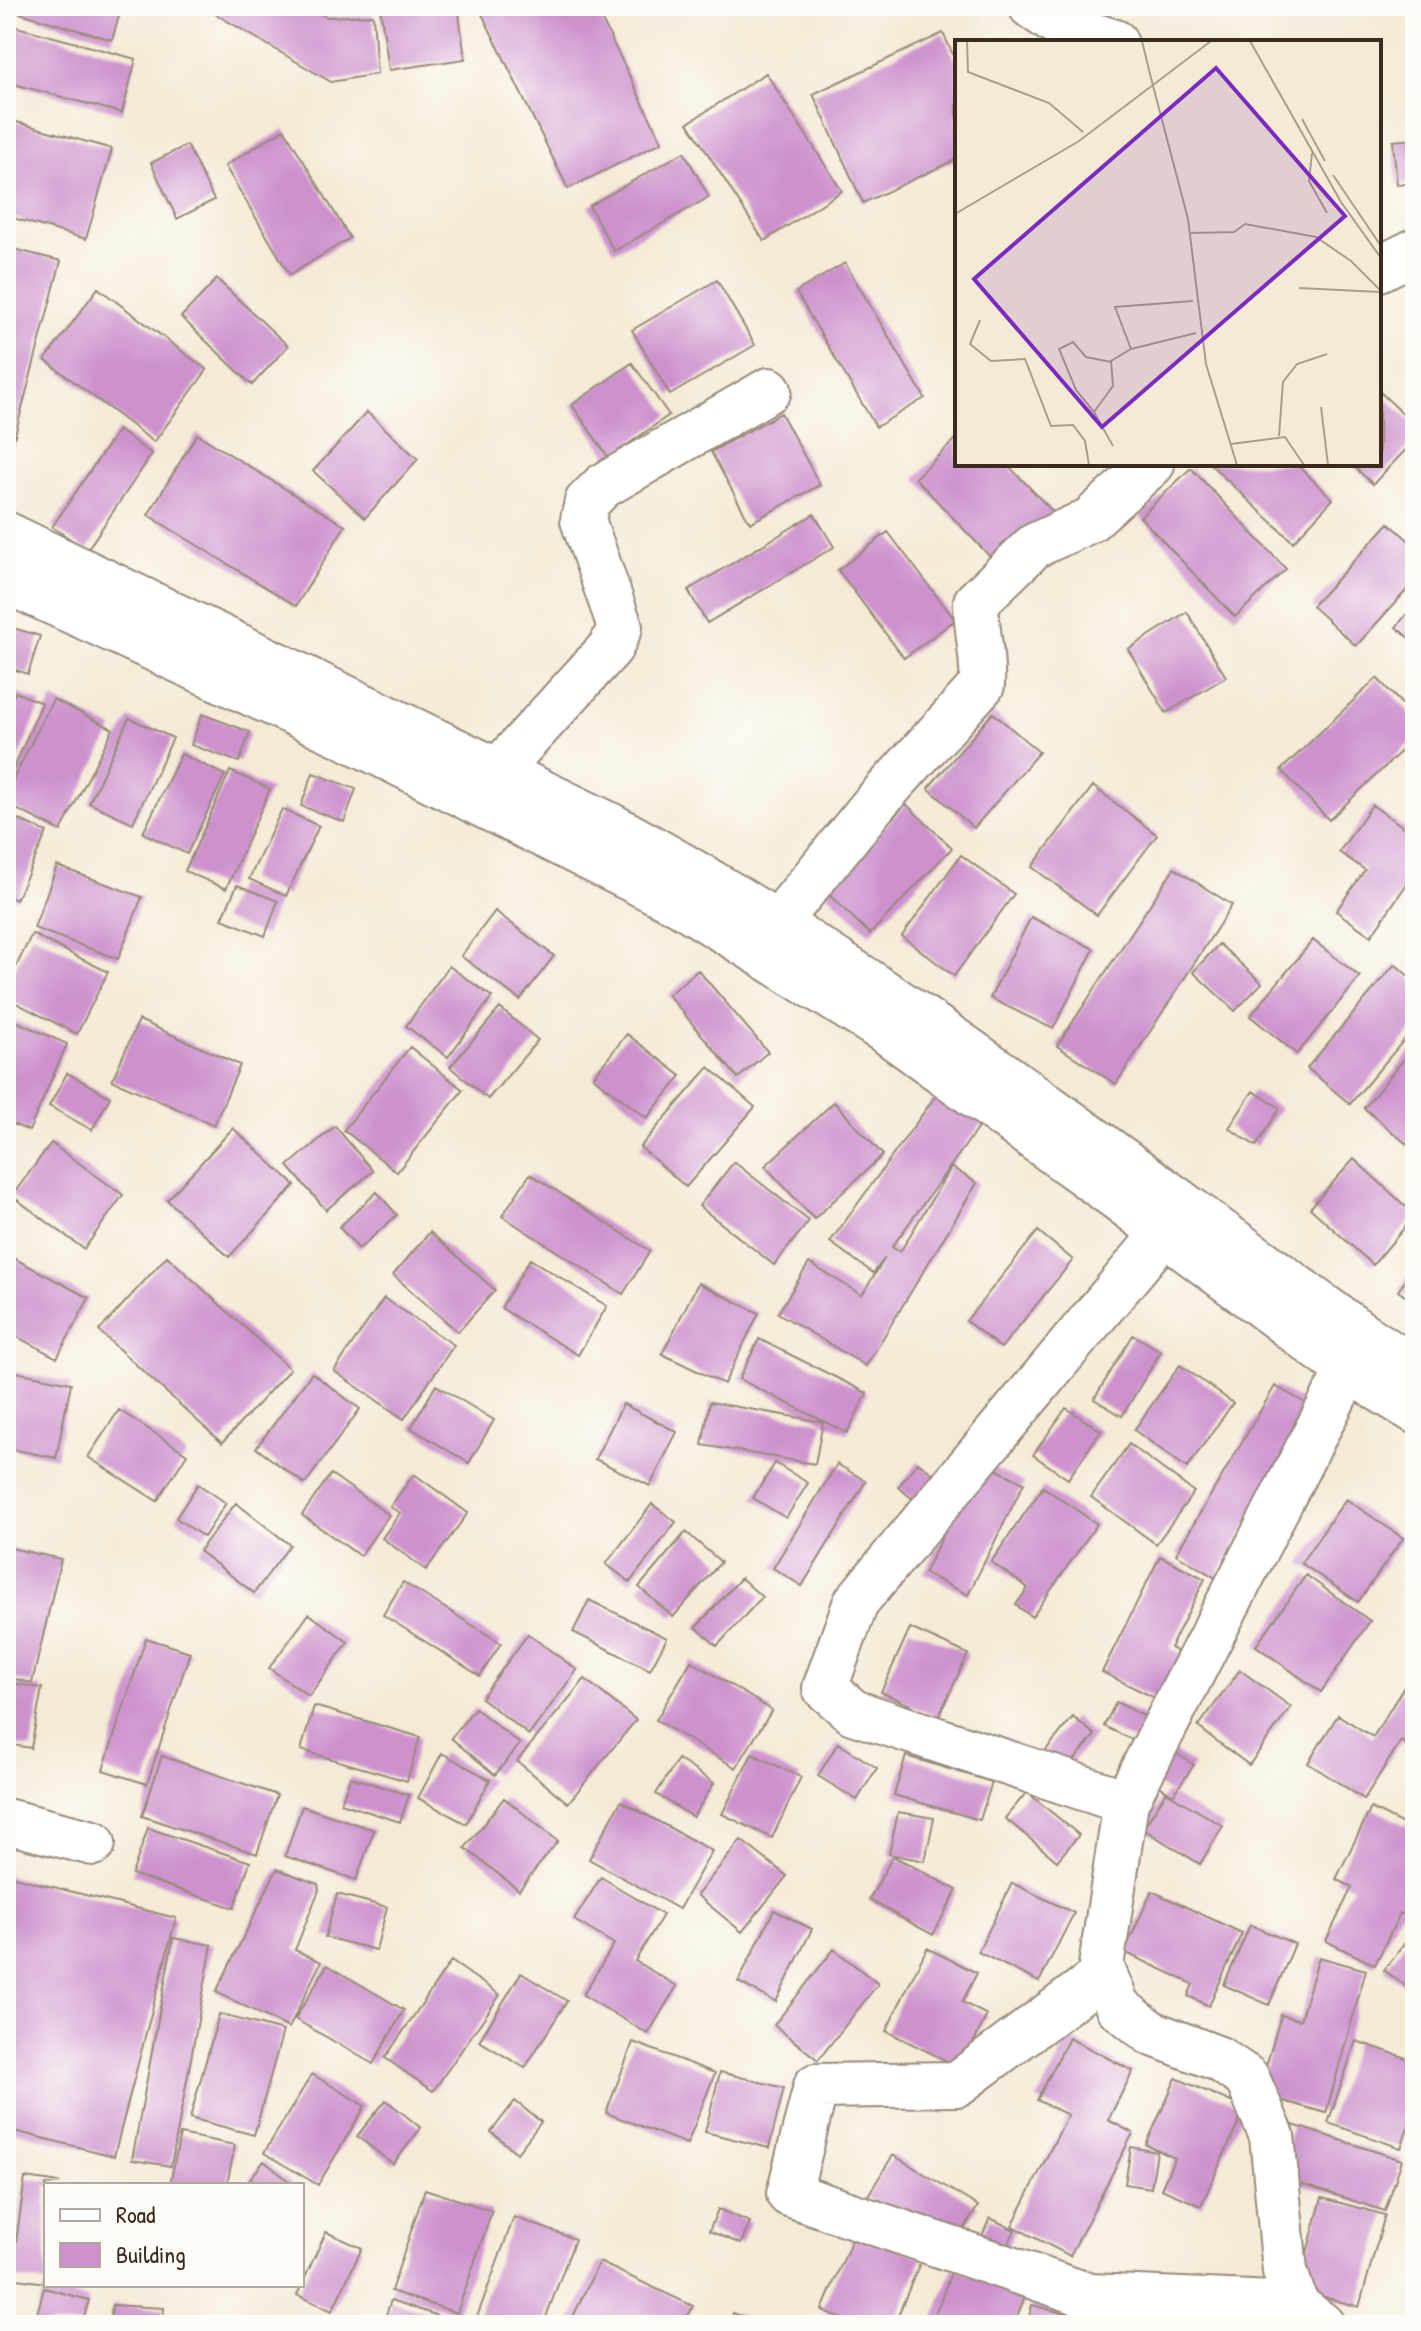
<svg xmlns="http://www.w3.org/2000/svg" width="1421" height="2331" font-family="'Patrick Hand',sans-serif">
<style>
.building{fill:#cd92ce}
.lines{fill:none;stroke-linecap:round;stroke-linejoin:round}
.minor-casing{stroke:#988a7a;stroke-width:48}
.major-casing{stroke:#988a7a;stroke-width:48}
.minor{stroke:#fff;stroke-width:44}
.major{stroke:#fff;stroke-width:44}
.inset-road{fill:none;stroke:#aa9d8c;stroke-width:2}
.view{fill:#7b2cbf;fill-opacity:0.15;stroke:#7b2cbf;stroke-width:4}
.inset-edge{fill:none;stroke:#3b2a1e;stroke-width:4}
</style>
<rect width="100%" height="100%" fill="#fdfcf7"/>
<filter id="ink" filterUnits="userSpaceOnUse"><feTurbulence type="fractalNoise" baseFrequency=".0125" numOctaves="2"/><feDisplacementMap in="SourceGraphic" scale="16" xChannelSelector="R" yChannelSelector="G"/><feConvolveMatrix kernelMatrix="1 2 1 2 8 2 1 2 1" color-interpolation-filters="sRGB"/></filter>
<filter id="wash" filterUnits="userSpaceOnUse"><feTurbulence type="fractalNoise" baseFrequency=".006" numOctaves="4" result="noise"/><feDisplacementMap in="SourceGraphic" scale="32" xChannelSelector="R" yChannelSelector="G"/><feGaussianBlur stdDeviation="1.8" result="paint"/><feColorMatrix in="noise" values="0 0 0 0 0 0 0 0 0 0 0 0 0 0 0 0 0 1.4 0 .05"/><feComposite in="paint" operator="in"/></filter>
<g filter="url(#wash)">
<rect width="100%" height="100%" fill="#f4ead5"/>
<g id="blocks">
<path class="building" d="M6,6H122L112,40L6,9Z
M202,6H307L326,17L373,15L377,74L331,82Z
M380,6H458L465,59L389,70Z
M492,6H595L662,142L568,189L481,12Z
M6,24L136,59L122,113L6,82Z
M943,33L957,63V159L863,203L813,94Z
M766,73L842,191L764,241L688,123Z
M6,119L112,149L86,239L6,216Z
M284,129L350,238L290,275L225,166Z
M1415,139V183L1397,185L1393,141Z
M187,145L214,200L177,219L151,163Z
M684,152L709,197L614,251L589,206Z
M6,247L61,261L7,465H6Z
M845,263L925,398L876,427L796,292Z
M217,279L288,346L252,385L181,317Z
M717,280L755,345L670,395L632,330Z
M98,288L207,370L154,442L45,360Z
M632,363L669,415L609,458L572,405Z
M1379,391L1415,425V440L1373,484L1351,464H1379Z
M367,412L418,459L365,518L313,471Z
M781,413L820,485L750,523L711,452Z
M118,430L152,454L87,550L52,527Z
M197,434L345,526L296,606L148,515Z
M957,438V464H1007L1054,513L999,566L915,478Z
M1210,464H1296L1333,499L1293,542Z
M1191,468L1286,569L1235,617L1140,517Z
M814,514L834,547L707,623L688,590Z
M1389,523L1415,546V581L1356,646L1312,606Z
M888,532L955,620L904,658L838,570Z
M1415,604V643L1396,627Z
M1187,612L1226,677L1166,713L1128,649Z
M6,626L40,636L28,674L6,667Z
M1377,678L1415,718V738L1329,820L1281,770Z
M15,692L42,703L6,786V713Z
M53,699L113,729L61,831L6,804V794Z
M993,713L1039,752L974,828L928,788Z
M202,714L250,732L239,762L191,745Z
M129,718L173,738L133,823L89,803Z
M181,754L225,775L187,854L143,833Z
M230,771L270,789L226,889L185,871Z
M313,773L356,789L344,822L301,806Z
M1093,786L1157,835L1097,915L1032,867Z
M906,804L952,848L870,934L823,889Z
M1372,805L1415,835V872L1371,936L1336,911L1365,870L1339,852Z
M282,809L319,826L286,896L249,879Z
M6,814L47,832L16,900L6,895Z
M961,855L1014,894L954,976L902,936Z
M57,866L142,897L118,959L34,928Z
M1174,868L1232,905L1116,1084L1057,1046Z
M237,885L278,901L265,936L222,919Z
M495,911L554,956L520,1000L461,956Z
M1031,917L1094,949L1053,1029L990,998Z
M32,934L108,972L77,1034L6,998V987Z
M1313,940L1360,977L1297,1054L1250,1016Z
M1219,944L1262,983L1235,1011L1193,972Z
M1395,964L1415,982V1027L1350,1104L1307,1068Z
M449,966L492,997L448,1057L406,1026Z
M698,970L768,1052L738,1078L668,995Z
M500,1008L538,1040L488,1099L450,1067Z
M13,1020L67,1044L29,1131L6,1121V1036Z
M139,1020L240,1065L214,1125L112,1080Z
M627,1034L681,1076L647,1118L593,1077Z
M410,1047L463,1090L397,1172L344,1130Z
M1410,1052L1415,1057V1151L1364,1108Z
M709,1067L755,1107L686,1187L640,1147Z
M67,1073L110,1097L92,1130L49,1106Z
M945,1083L988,1114L892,1247L900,1252L951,1167L977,1183L866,1366L778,1313L809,1263L862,1295L885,1258L873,1273L830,1242Z
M1253,1091L1280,1108L1256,1146L1229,1128Z
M834,1102L883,1155L814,1219L765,1166Z
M335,1126L373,1171L326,1210L288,1166Z
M233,1128L295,1185L229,1257L167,1200Z
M51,1143L123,1195L84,1249L12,1196Z
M1354,1159L1415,1215L1373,1265L1310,1208Z
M734,1162L809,1221L774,1265L699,1206Z
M530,1174L650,1251L623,1294L502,1216Z
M377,1192L397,1215L359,1249L339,1227Z
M1038,1231L1073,1260L1001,1348L966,1321Z
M430,1232L495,1290L458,1332L393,1275Z
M6,1254L89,1298L57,1358L6,1331Z
M167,1256L290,1369L222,1443L99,1331Z
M530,1259L607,1306L578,1355L501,1308Z
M1415,1267V1303L1398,1291Z
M698,1283L759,1313L724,1384L662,1354Z
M384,1298L454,1345L404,1419L334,1371Z
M1133,1335L1161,1351L1122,1416L1094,1399Z
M759,1339L867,1393L847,1433L739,1379Z
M1180,1365L1233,1403L1187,1468L1134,1430Z
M6,1370L71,1383L56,1458L6,1448Z
M312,1373L360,1409L305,1484L256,1448Z
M436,1385L494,1420L469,1463L411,1428Z
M1275,1386L1316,1409L1216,1578L1176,1554Z
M710,1402L823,1422L815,1464L702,1445Z
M623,1404L677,1432L650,1486L595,1459Z
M1066,1408L1101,1431L1068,1479L1033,1455Z
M119,1410L187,1454L157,1501L88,1457Z
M1129,1444L1194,1492L1156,1544L1091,1497Z
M980,1461L1024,1483L968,1595L924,1573Z
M918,1462L943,1482L923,1507L898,1487Z
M775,1463L808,1483L786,1518L753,1498Z
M837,1464L866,1481L802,1586L773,1568Z
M331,1474L389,1515L360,1556L302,1515Z
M414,1474L468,1513L426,1570L382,1538L400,1513L390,1507Z
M198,1484L226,1503L204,1537L176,1518Z
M1043,1487L1097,1524L1032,1617L1016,1605L1028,1588L991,1562Z
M1346,1499L1403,1538L1358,1602L1301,1563Z
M236,1503L290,1545L254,1593L199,1551Z
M652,1504L676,1522L630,1582L606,1564Z
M686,1532L721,1562L673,1617L639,1587Z
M6,1547L61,1559L32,1683L6,1677Z
M1160,1556L1205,1579L1170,1648L1197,1661L1173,1707L1102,1672Z
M1306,1575L1370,1621L1321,1692L1256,1646Z
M741,1578L762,1597L717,1646L696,1627Z
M403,1582L501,1643L480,1676L383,1615Z
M589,1600L667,1638L650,1670L573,1632Z
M309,1614L348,1642L309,1696L269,1668Z
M910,1628L968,1654L938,1718L881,1692Z
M528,1634L577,1670L529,1735L481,1698Z
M146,1638L190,1652L147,1784L103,1770Z
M691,1661L772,1710L736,1768L656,1720Z
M1240,1670L1291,1707L1249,1765L1198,1727Z
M585,1679L636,1720L568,1803L517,1761Z
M6,1682L42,1688L31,1748L6,1744Z
M1405,1685L1415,1691V1751L1401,1741L1364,1799L1308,1763L1338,1715L1373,1737Z
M1116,1702L1146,1717L1134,1741L1104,1726Z
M314,1706L420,1737L407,1781L301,1750Z
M475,1708L520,1744L495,1775L451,1738Z
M1073,1717L1095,1735L1067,1769L1045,1751Z
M838,1743L877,1768L857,1800L818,1776Z
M1174,1752L1194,1765L1173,1795L1154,1782Z
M442,1753L490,1780L466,1824L418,1798Z
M752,1754L801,1777L772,1838L722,1814Z
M162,1756L277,1795L257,1854L142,1816Z
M906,1756L992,1782L980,1820L894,1795Z
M678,1759L714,1783L693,1817L656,1794Z
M350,1777L409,1795L400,1822L341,1803Z
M1027,1792L1079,1835L1057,1861L1005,1818Z
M1166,1792L1223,1826L1200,1864L1143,1829Z
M504,1798L558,1841L519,1890L465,1848Z
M621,1801L712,1851L679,1909L589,1859Z
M302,1806L374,1830L356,1880L285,1856Z
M1371,1808L1415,1830V1920L1400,1913L1375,1965L1326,1941L1352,1887L1336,1879Z
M898,1812L934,1818L925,1861L889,1854Z
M148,1828L250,1862L234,1908L132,1874Z
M741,1840L787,1876L742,1932L697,1895Z
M893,1856L957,1890L933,1935L869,1900Z
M277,1869L318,1884L319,1890L295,1950L321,1962L289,2028L216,1992Z
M6,1875L176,1918L114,2156L6,2129Z
M601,1877L663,1915L635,1961L677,1986L648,2034L583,1995L614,1944L574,1920Z
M1012,1883L1074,1913L1039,1982L978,1952Z
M1152,1891L1242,1933L1209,2006L1188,1996L1193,1984L1124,1952Z
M337,1894L387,1907L376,1950L325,1937Z
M774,1910L812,1929L776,2002L738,1982Z
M1250,1925L1295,1944L1269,2005L1224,1985Z
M1415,1930V1993L1384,1970Z
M173,1938L212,1945L171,2166L132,2160Z
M927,1948L977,1973L962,2002L987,2015L961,2068L886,2031Z
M834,1949L878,1984L818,2060L774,2025Z
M1319,1957L1366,1970L1326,2113L1258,2094L1281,2015L1300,2020Z
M451,1961L500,1995L433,2091L385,2058Z
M327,1965L404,2010L373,2064L295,2019Z
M521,1973L567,2001L525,2068L479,2041Z
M219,2014L283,2031L254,2135L190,2118Z
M1069,2038L1133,2071L1108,2120L1133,2133L1070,2256L1012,2226L1068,2115L1037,2100Z
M1356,2041L1415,2061V2108L1401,2148L1328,2123Z
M633,2042L715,2073L687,2144L606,2113Z
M720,2072L784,2088L769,2148L705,2132Z
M312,2074L365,2106L318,2185L264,2153Z
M1176,2078L1245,2108L1201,2206L1161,2189L1175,2158L1146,2145Z
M386,2100L421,2128L393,2164L357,2136Z
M515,2101L541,2122L517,2153L491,2132Z
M1293,2125L1402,2160L1385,2211L1276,2176Z
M180,2134L235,2145L227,2185H170Z
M1131,2147L1157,2152L1151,2188L1125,2184Z
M893,2155L978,2206L952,2249L867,2197Z
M264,2161L294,2185H255L249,2180Z
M25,2178L60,2183L46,2185V2283L11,2278Z
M425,2189L492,2211L457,2313L391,2291Z
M1322,2198L1385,2215L1359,2307L1297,2289Z
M718,2209L750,2222L741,2244L709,2231Z
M514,2217L575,2239L543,2325H474Z
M990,2218L1015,2230L1005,2252L980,2240Z
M856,2230L922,2258L894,2325H857L822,2310Z
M326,2232L362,2248L332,2311L297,2295Z
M599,2262L693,2306L684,2325H569Z
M953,2268L1025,2296L1014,2325H931Z
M44,2288L89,2300L82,2325H34Z
M391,2300L456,2322L455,2325L383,2324Z
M112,2305L164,2308L163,2325H110Z
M1032,2305L1104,2324V2325H1027Z
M733,2313L765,2325H728Z"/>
</g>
</g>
<g filter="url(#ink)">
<use href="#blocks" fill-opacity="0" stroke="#988a7a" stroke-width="2"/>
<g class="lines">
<defs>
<path id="minor" d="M1031,6L1057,24L1115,42
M1379,269L1415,251
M497,772L611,647L620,627L583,520L587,502L603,486L769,390
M778,922L874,804L982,685C984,657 976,631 976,602L1034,546L1090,520L1152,464
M1126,1802L853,1712L825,1688L856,1602L1163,1234
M6,1821L93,1843
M1104,1974L957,2084L816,2086L789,2194L1090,2296L1296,2305
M1322,2325L1296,2305L1285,2271L1272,2136L1247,2078L1219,2059L1151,2033L1118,2007L1101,1966L1126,1802L1348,1370"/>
<path id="major" d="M6,534L606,823C876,968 1117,1159 1366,1337L1415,1369
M6,581L344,736L681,904L887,1032L1117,1198L1348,1370L1415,1411"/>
</defs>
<use href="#minor" class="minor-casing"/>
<use href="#major" class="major-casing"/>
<use href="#minor" class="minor"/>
<use href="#major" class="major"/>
</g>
</g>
<g transform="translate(955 40)">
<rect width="426" height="426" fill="#f4ead5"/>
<path class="inset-road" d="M12,1L13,32L94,63L128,92M187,1L196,38M295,1L386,162L426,218M196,38L233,179L251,324L282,425M347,79L370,121M357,113L354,141L372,173M378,135L426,206M0,174L124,101L256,1M236,193L279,192L290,184L361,197L396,221L426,251M344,248L425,252M25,280L15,304L36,321L70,319L96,386L118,385L130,401L134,425M176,309L160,267L238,261M366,367L373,425M139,372L121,350L104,309L118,302L131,317L156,322M324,396L328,342L342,324L372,314M276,404L330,397L349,425M158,406L139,372L158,346L156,321L176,309L241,293"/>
<path class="view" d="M261,28L390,176L147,387L19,239Z"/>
<rect width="426" height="426" class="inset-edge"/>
</g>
<rect width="1421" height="2331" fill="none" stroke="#fdfcf7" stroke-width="32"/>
<rect x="44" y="2183" width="260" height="104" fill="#fdfcf7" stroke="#afa8a0" stroke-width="2"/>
<rect x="60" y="2209" width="40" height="12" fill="#ffffff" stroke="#afa8a0" stroke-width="2"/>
<text x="116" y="2223" font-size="24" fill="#3b2a1e">Road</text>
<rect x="60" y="2243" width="40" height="24" fill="#cd92ce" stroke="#afa8a0" stroke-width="2"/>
<text x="116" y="2263" font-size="24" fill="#3b2a1e">Building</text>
</svg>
